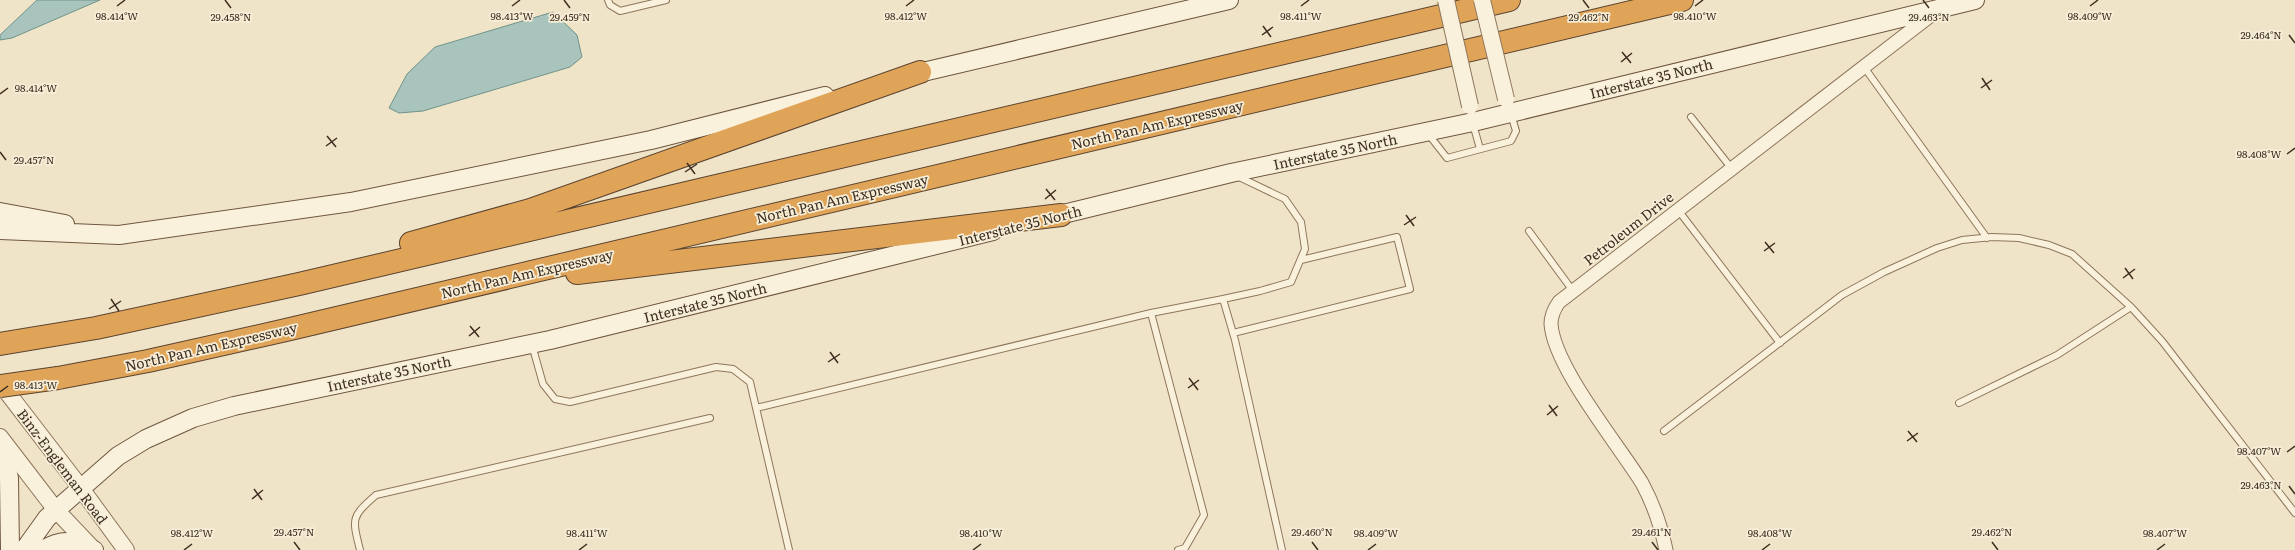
<svg xmlns="http://www.w3.org/2000/svg" width="2295" height="550" font-family="Literata,serif">
<style>
.water{fill:#a9c4bc;stroke:#6f938a}
.lines{fill:none;stroke-linecap:round;stroke-linejoin:round}
.service-casing{stroke:#8d765c;stroke-width:8}
.minor-casing{stroke:#8d765c;stroke-width:15}
.tertiary-casing{stroke:#8d765c;stroke-width:18}
.secondary-casing{stroke:#6f573f;stroke-width:20}
.motorway-casing{stroke:#5b4430;stroke-width:24}
.service{stroke:#faf1dc;stroke-width:6}
.minor{stroke:#faf1dc;stroke-width:13}
.tertiary{stroke:#faf1dc;stroke-width:16}
.secondary{stroke:#faf1dc;stroke-width:18}
.motorway{stroke:#e0a458;stroke-width:22}
.tertiary-bridge-casing{stroke:#8d765c;stroke-width:18;stroke-linecap:butt}
.motorway-bridge-casing{stroke:#5b4430;stroke-width:24;stroke-linecap:butt}
.tertiary-bridge{stroke:#faf1dc;stroke-width:16}
.motorway-bridge{stroke:#e0a458;stroke-width:22}
.ticks{fill:none;stroke:#3d2e20;stroke-width:1.5}
.labels{text-anchor:middle;dominant-baseline:central;stroke-width:3.5;stroke-linejoin:round;paint-order:stroke}
.street-label{font-size:14px;fill:#3d2e20;stroke:#f7eed8}
.ticks-label{font-size:10px;text-anchor:middle;fill:#3d2e20;stroke:#f7eed8;stroke-width:3.5;stroke-linejoin:round;paint-order:stroke}
</style>
<rect width="100%" height="100%" fill="#f0e4c8"/>
<path class="water" d="M37,0H100L12,38L0,40V35Z
M553,12L577,35L582,57L570,67L423,111L399,113L389,108L407,74L435,47Z"/>
<g class="lines">
<defs>
<path id="service" d="M608,0L610,5L620,11L666,0
M1864,67L1987,238
M1691,117L1732,169
M1473,124L1480,149
M1429,135L1447,158L1511,141L1516,131L1511,114
M1237,176L1285,199L1301,222L1305,249L1291,282L1260,291L1223,299L1235,340L1282,550
M1678,210L1780,343
M1529,231L1573,291
M1151,313L1223,299
M1233,333L1410,289L1397,237L1301,260
M532,345L543,384L555,399L570,402L716,367L733,369L750,382L789,550
M1959,403L2057,355L2131,307
M756,408L1151,313L1204,515L1185,548L1178,550
M1664,431L1842,295L1884,272L1937,248L1962,240L1992,237L2019,238L2049,245L2072,254L2131,307L2162,341L2295,513
M360,550C352,518 351,517 376,495L710,418"/>
<path id="minor" d="M1666,550C1661,526 1654,505 1642,483C1618,444 1554,367 1551,324C1551,315 1554,309 1559,302L1935,12"/>
<path id="tertiary" d="M0,383L80,487L126,550
M0,437L56,510L94,550"/>
<path id="secondary" d="M906,76L1229,0
M0,212L65,224
M1047,218L1231,173L1473,122L1975,0
M0,230L119,235L351,202L651,140L825,96
M0,443L9,478L10,550
M24,550L47,518L118,456L146,439L193,418L234,406L550,340L993,231
M43,550C63,538 74,541 94,550"/>
<path id="motorway" d="M411,243L530,210L920,72
M577,273L1061,215
M0,344L96,328L299,284L1509,0
M58,378L148,361L286,330L1682,0"/>
</defs>
<use href="#service" class="service-casing"/>
<use href="#minor" class="minor-casing"/>
<use href="#tertiary" class="tertiary-casing"/>
<use href="#secondary" class="secondary-casing"/>
<use href="#motorway" class="motorway-casing"/>
<use href="#service" class="service"/>
<use href="#minor" class="minor"/>
<use href="#tertiary" class="tertiary"/>
<use href="#secondary" class="secondary"/>
<use href="#motorway" class="motorway"/>
<defs>
<path id="tertiary-bridge" d="M1446,0L1470,106
M1482,0L1506,99"/>
<path id="motorway-bridge" d="M0,386L58,378"/>
</defs>
<use href="#tertiary-bridge" class="tertiary-bridge-casing"/>
<use href="#motorway-bridge" class="motorway-bridge-casing"/>
<use href="#tertiary-bridge" class="tertiary-bridge"/>
<use href="#motorway-bridge" class="motorway-bridge"/>
</g>
<path class="ticks" d="M225,0L231,8M564,0L570,8M1583,0L1589,8M1923,0L1929,8M117,6L125,0M512,6L520,0M906,6L914,0M1301,6L1309,0M1695,6L1703,0M2090,6L2098,0M1263,26L1271,37M1262,35L1273,27M2289,35L2295,43M1622,52L1631,63M1621,62L1632,53M1982,78L1990,90M1981,88L1992,80M0,94L8,88M327,136L336,147M326,146L337,138M0,152L6,160M2287,154L2295,148M687,163L695,174M685,172L697,164M1046,189L1055,200M1045,199L1056,190M1406,215L1414,226M1404,225L1416,217M1765,242L1774,253M1764,251L1775,243M2125,268L2133,279M2123,278L2135,269M111,299L119,311M109,309L121,301M470,326L479,337M469,336L480,327M830,352L838,363M828,362L840,354M1189,378L1198,390M1188,388L1199,380M0,392L8,386M1549,405L1557,416M1547,415L1558,406M1908,431L1917,442M1907,441L1918,433M2287,452L2295,446M2289,486L2295,494M254,489L262,500M252,499L263,490M294,542L300,550M1312,542L1318,550M1652,542L1658,550M1992,542L1998,550M184,550L192,544M579,550L587,544M973,550L981,544M1368,550L1376,544M1762,550L1770,544M2157,550L2165,544"/>
<g class="labels">
<g class="street-label">
<text transform="translate(1651 78) rotate(-14)">Interstate 35 North</text>
<text transform="translate(1157 124) rotate(-13)">North Pan Am Expressway</text>
<text transform="translate(1335 151) rotate(-12)">Interstate 35 North</text>
<text transform="translate(842 198) rotate(-13)">North Pan Am Expressway</text>
<text transform="translate(1020 225) rotate(-14)">Interstate 35 North</text>
<text transform="translate(1628 228) rotate(-38)">Petroleum Drive</text>
<text transform="translate(527 273) rotate(-13)">North Pan Am Expressway</text>
<text transform="translate(705 302) rotate(-14)">Interstate 35 North</text>
<text transform="translate(211 346) rotate(-13)">North Pan Am Expressway</text>
<text transform="translate(389 373) rotate(-12)">Interstate 35 North</text>
<text transform="translate(63 466) rotate(53)">Binz-Engleman Road</text>
</g>
</g>
<g class="ticks-label">
<text x="117" y="20">98.414°W</text>
<text x="512" y="20">98.413°W</text>
<text x="906" y="20">98.412°W</text>
<text x="1301" y="20">98.411°W</text>
<text x="1695" y="20">98.410°W</text>
<text x="2090" y="20">98.409°W</text>
<text x="231" y="21">29.458°N</text>
<text x="570" y="21">29.459°N</text>
<text x="1589" y="21">29.462°N</text>
<text x="1929" y="21">29.463°N</text>
<text x="2261" y="39">29.464°N</text>
<text x="36" y="92">98.414°W</text>
<text x="2259" y="158">98.408°W</text>
<text x="34" y="164">29.457°N</text>
<text x="36" y="389">98.413°W</text>
<text x="2259" y="455">98.407°W</text>
<text x="2261" y="489">29.463°N</text>
<text x="294" y="536">29.457°N</text>
<text x="1312" y="536">29.460°N</text>
<text x="1652" y="536">29.461°N</text>
<text x="1992" y="536">29.462°N</text>
<text x="192" y="537">98.412°W</text>
<text x="587" y="537">98.411°W</text>
<text x="981" y="537">98.410°W</text>
<text x="1376" y="537">98.409°W</text>
<text x="1770" y="537">98.408°W</text>
<text x="2165" y="537">98.407°W</text>
</g>
</svg>
